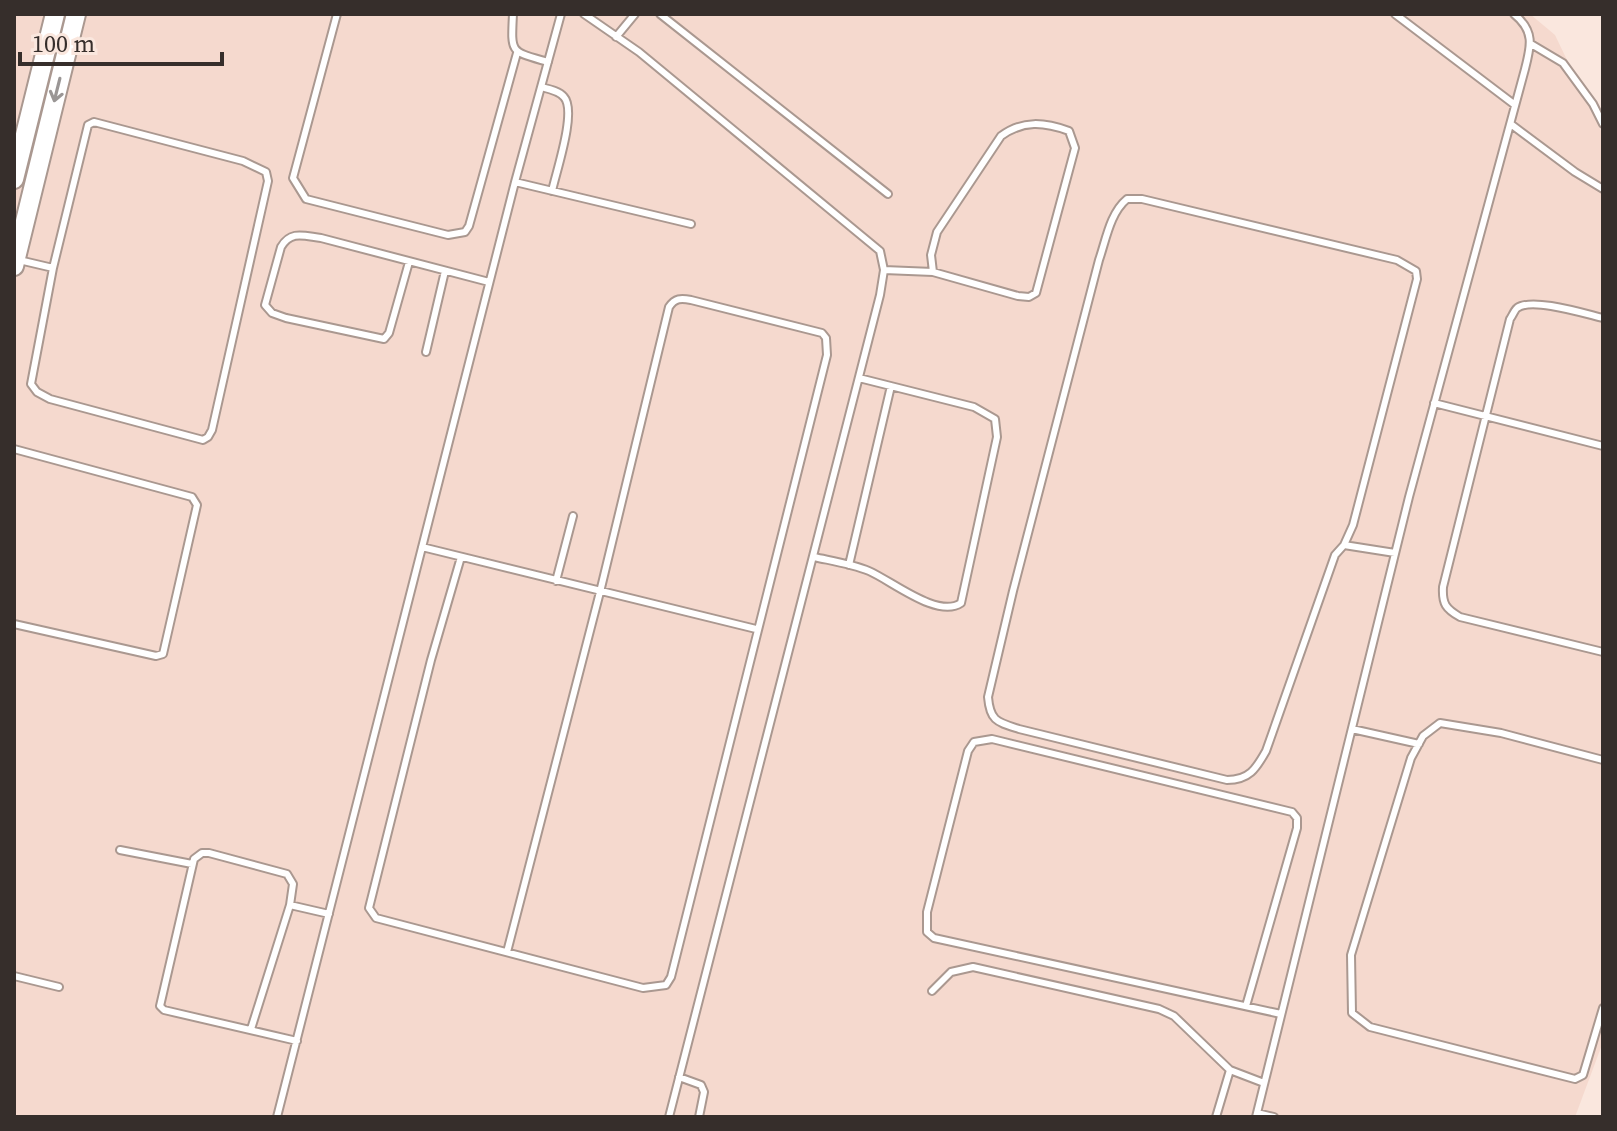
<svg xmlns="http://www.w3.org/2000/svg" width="1617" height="1131" font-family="'Source Serif 4',serif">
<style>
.built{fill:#f5d9ce}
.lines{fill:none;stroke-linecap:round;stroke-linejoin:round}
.lane-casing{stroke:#aa9890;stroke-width:10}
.secondary-casing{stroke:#aa9890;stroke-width:22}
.lane{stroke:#fff;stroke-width:6}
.secondary{stroke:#fff;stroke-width:18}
.oneway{stroke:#9a9695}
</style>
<rect width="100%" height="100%" fill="#fae7de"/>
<path class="built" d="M14,14H1530L1555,35L1603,135V1042L1575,1117H14Z"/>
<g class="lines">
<defs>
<path id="lane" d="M337,14L293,178L306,199L448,235L465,232L469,226L517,53
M513,14C511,54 510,51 548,62
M584,14L639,52L880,251L884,270L880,295L669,1117
M660,14L888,194
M1395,14L1515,105
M616,37L635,14
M1531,44L1563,63L1593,104L1603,124
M541,87C549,89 559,91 564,97C577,111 556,172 552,191
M94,122L243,161L266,172L268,181L212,430L208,437L203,440L50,399L37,392L31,384L53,268L88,125Z
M1512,125L1575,172L1603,189
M515,182L691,224
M1127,199H1142L1397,260L1416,271L1417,279L1353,525L1344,545L1335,555L1266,751C1256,769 1249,780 1227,780L1019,729C997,722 990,721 988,697L1013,591L1099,260C1106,240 1110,213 1127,199Z
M19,260L53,268
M409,262L389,333L384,339L286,318L272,313L265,305L281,247C291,230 304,236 321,238L489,282
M884,270L933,272L1018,296L1029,297L1036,293L1075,148L1069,131C1044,122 1023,120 1001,136L937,232L931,255L933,272
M1603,318C1586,314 1532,297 1517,308C1516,308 1511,318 1510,319L1443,587C1442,604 1446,609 1460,617L1603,652
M426,352L445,271
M1434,403L1603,446
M14,449L192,497L197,505L163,654L156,656L14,624
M1344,545L1395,553
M422,547L756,629
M461,557L431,660L369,908L376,918L643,988L666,985L671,977L827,355L826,338L822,333L691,300C681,298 675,298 669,307L600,592L507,952
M814,557C832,561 852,564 869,571C892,581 938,619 961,603L997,437L995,419L974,407L859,378
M849,565L891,386
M556,581L573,516
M1352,729L1419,744
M1603,760L1501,733L1440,723L1423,736L1411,758L1351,955L1352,1013L1370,1027L1575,1079L1583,1075L1603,1008
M120,850L192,864
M14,976L59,987
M932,991L951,972L973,967L1159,1009L1174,1016L1230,1070L1264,1083
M1246,1006L1297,828V818L1292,812L992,739L974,742L968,751L927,912V932L934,938L1281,1014
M251,1029L290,905
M297,1041L164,1010L160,1006L194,859L202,853H209L287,874L293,884L290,905L329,914
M679,1077L701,1085L704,1092L699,1117
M1257,1113L1274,1117
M277,1117L515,182L561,14
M1216,1117L1230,1070
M1256,1117L1409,497L1525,69C1531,46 1535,31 1514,14"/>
<path id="secondary" d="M14,179L55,14
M14,266L76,14"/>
</defs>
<use href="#lane" class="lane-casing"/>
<use href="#secondary" class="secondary-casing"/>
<use href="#lane" class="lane"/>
<use href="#secondary" class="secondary"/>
</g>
<defs><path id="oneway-shaft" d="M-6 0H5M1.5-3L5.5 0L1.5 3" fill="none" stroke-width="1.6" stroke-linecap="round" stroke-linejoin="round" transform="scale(2)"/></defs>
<use class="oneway" href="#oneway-shaft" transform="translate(57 90) rotate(104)"/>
<rect width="1617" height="1131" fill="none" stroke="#362e2b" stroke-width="32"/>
<path d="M20 52v12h202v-12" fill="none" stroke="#362e2b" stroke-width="4"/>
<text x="32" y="52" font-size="24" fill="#362e2b" stroke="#fae7de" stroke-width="6" paint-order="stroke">100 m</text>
</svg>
